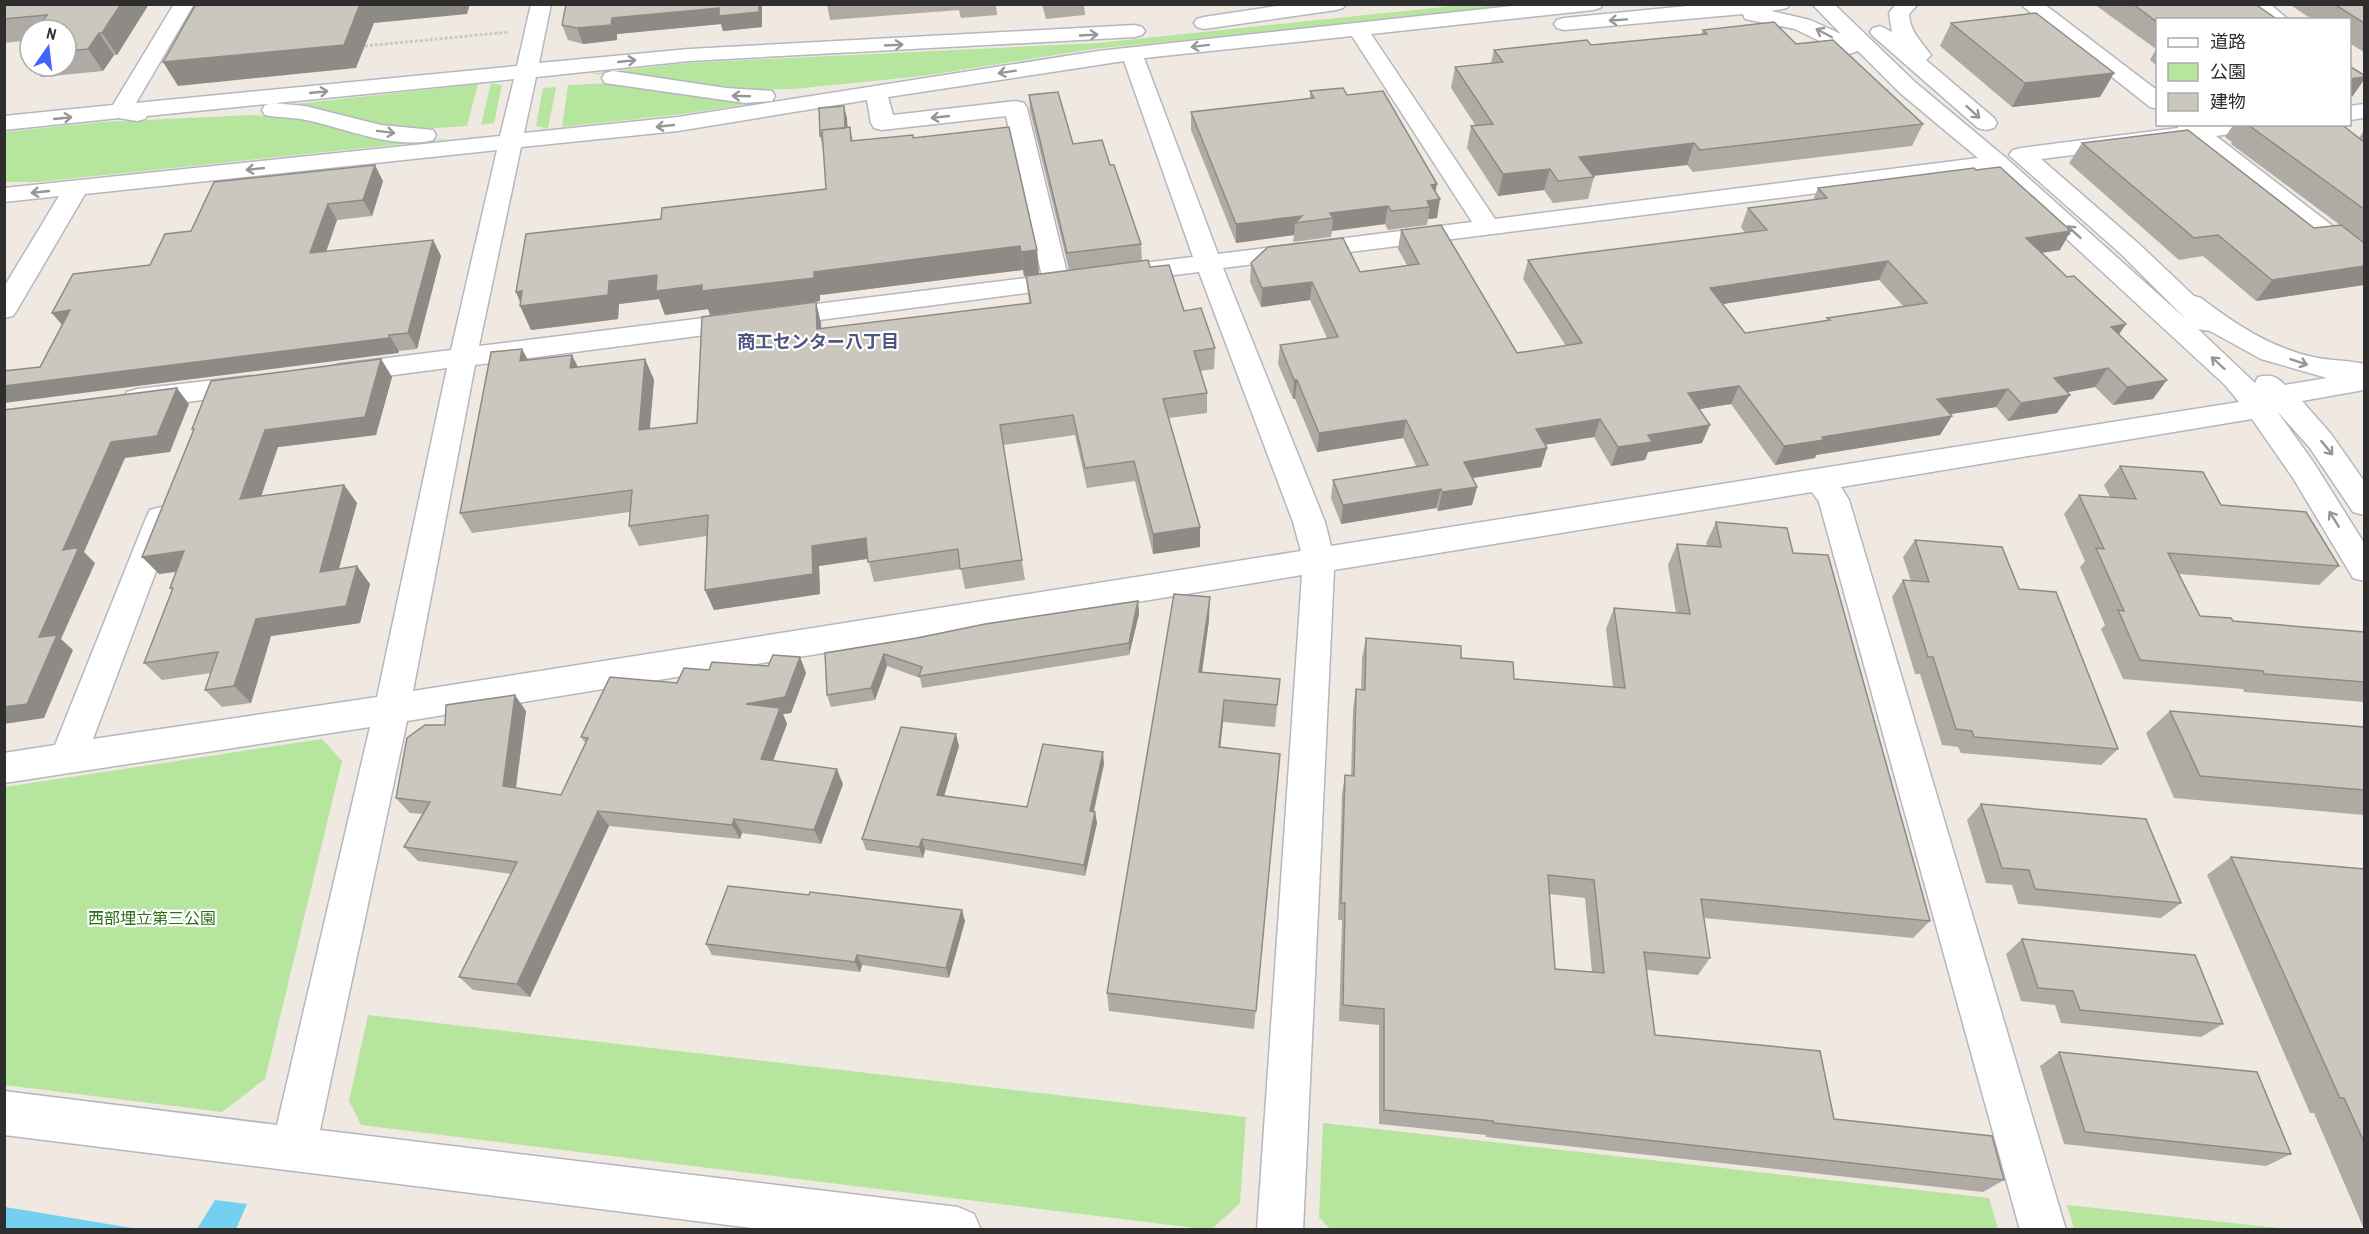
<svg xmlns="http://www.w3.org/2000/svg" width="2369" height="1234" font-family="'Archivo Narrow','Noto Sans JP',sans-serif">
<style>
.green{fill:#b6e59e}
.water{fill:#75cff0}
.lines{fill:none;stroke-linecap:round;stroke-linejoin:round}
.minor-casing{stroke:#b4b7c1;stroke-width:3}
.path{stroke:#c9c9c9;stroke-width:3;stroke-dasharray:3 2;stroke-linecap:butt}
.minor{fill:#fff;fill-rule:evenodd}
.wall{fill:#afaba4;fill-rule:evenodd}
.shaded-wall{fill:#8e8b86}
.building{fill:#cbc7bf;stroke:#8e8b86;stroke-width:1.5;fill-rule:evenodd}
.oneway{stroke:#969696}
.labels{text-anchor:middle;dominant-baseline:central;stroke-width:4.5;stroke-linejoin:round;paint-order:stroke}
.park-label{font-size:16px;fill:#2c6e1b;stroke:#fff}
.neighbourhood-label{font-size:18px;font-weight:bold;fill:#4d5680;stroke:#fff}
</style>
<rect width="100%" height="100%" fill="#efe9e1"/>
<path class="green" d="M1462,5H1544L1093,49L923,76L793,89L736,90L648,75L588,74L687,63L1098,43Z
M491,83L502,85L494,123L481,125Z
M612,83L715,99L757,103L683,114L562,127L568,85Z
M478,84L467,126C441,128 414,130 387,126C352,121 324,108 286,105Z
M556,87L548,129L536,126L543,88Z
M252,115L298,118L376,137L419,140L451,139L38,182H5V132L101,122Z
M322,739L342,761L265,1079L222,1112L5,1085V787Z
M368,1015L1246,1117L1240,1203L1212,1229H1203L361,1125L349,1101Z
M1323,1123L1989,1198L1998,1229H1330L1319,1217Z
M2067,1205L2288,1229H2074Z"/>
<path class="water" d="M215,1200L247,1204L236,1229H197Z
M4,1207H5L138,1229H5Z"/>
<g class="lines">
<defs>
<path id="minor" d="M174,4H194L136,103L517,66L531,4H551L539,63L689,49L1135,25L1142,27L1145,31L1142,35L1135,37L689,61L536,77L524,133L678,117L1098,51L1531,4H1603L1600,8L1593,10L1371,34L1495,219L1978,158L1900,93L1858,51L1849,54L1842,52L1795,29L1745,19L1743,14L1564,30L1557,28L1554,24L1557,20L1564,18L1708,4H1790L1787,8L1771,11L1810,20L1841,34L1812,4H1834L1916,83L2006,158L2187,320L2121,254L2009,155L2013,150L2021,148L2178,128V124H2268L2265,129L2216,136L2364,250V270L2355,267L2191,140L2041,159L2139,244L2194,296L2201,298C2235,324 2271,348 2313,357C2330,361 2348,360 2364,364V390L2302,401L2331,434L2364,481V515L2353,512L2310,448L2277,411L2314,463L2364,543V581L2353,578L2293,478L2252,419L1841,487L1849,500L2066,1230H2020L1819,502L1812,492L1334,570L1303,1230H1257L1302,575L407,721L320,1130L958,1207L974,1214L981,1230H769L4,1135V1091L277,1125L370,727L4,783V753L55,745L146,518L150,510L161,507L172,510L176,518L93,739L377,697L447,368L340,382L330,379L326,373L330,367L340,364L451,350L497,150L85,194L17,310L13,316L4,318V287L59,196L4,202V188L500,136L514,79L147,116L145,119L137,121L119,118L4,130V116L113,105ZM1352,36L1472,222L1218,254L1144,58ZM1124,61L1193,257L1125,265L1116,267L1112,273L1116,279L1125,281L1199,272L1293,522L1301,551L413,691L475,365L1080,286L1084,280L1080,274L1067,273L1027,108L1024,103L1016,101L893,115L888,97ZM867,100L871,123L874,128L882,130L1006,116L1042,276L479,346L521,147L678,131ZM1993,171L2225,385L2239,402L1331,546L1325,522L1223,268ZM2198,329L2210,331L2261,359L2327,378L2285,385C2276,376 2270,374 2258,377L2255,383Z
M1290,4H1346L1343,8L1336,10L1204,29L1197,27L1194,23L1197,19L1204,17Z
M1896,4H1918L1909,14C1910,32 1921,41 1931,55L1926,60L1994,118L1997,123L1994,128L1986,130L1978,128L1873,36L1870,32L1873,28L1880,26L1892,32L1889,13Z
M2020,4H2044L2158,91V109L2150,107Z
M2246,4H2270L2289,20H2265Z
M613,71L726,88L772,91L775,96L772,101L745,103L605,83L602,78L605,73Z
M273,103L305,106L381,125L433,130L436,135L433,140C394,150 345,128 306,120C293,117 279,118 265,115L262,110L265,105Z
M2364,104V118L2350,120V106Z
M250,376L260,378L264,385L260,392L137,409L127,406L123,399L127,392L137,389Z"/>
</defs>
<use href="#minor" class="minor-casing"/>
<path class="path" d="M365,46L509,32"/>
<use href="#minor" class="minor"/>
</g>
<path class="wall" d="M4,4H149L117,55H114L103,71L41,77L33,66H66V30H30V40L4,43Z
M566,4L762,27L723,31L721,24L617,34V40L583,44L568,40L562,25Z
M827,4H996L997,15L961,18L959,10L830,20Z
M1042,4H1084L1085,15L1046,19Z
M2094,4H2255L2157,20V66L2150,60L2156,49Z
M2289,4H2364V52L2349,43V20H2313Z
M1951,23L2114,73L2100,97L2012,107L1940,46Z
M1703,30L1796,44L1923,124L1912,146L1693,172L1687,165L1593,176L1594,177L1588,199L1553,203L1544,190L1498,196L1467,148L1471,126H1476L1451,88L1455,67L1491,63L1494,50L1591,45L1701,35Z
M30,48V61L25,54Z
M1310,91L1347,95L1436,192L1437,218L1428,219L1427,225L1388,230L1385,224L1332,231L1331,237L1293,242L1294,235L1236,243L1191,130V112L1310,99Z
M1029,95L1073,144L1110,165L1141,244L1142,261L1069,270L1030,111Z
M847,118V128L850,127L853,141L913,138L1037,250L1039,274L1024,276L1023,270L820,295V301L710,315L708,309L665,315L659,299L619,304L618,319L531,330L516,292L661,219L826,189L823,149L820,136Z
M2234,124H2326L2359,138L2364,130V285L2256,301L2203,256L2179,260L2069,163L2082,143L2314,228L2340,225L2231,144L2232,142L2225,137Z
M383,181L372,216L337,220L326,252L433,240L441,256L417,349L399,351L398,353L40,367L62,325L52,313L150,265L191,231Z
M1818,188L2060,250L2041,253L2067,277L2126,324L2119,334L2153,399L2113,405L2095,387L2068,392L2057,413L2008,421L1996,407L1950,414L1940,435L1816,455L1815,458L1775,465L1731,404L1699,409L1702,443L1648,452L1645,460L1611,466L1594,437L1545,445L1547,448L1541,467L1472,478L1477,487L1472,505L1438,511L1436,508L1341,524L1331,498L1333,480L1416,466L1403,438L1317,452L1295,399H1293L1278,364L1280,345L1327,338L1310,300L1261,307L1250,282L1251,263L1360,272L1407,265L1398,249L1401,230L1517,353L1566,346L1523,279L1528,260L1745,233L1741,227L1748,208L1813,200ZM1879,280L1903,306L1827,318L1826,321L1745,333L1723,304Z
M1150,267L1215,348L1214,369L1200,371L1207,393V413L1169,418L1200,547L1153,554L1135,481L1087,488L1075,435L1003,445L1025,580L965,589L961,569L874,582L868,559L819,566L820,594L714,610L705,590L707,536L639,546L629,526L630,512L472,533L460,513L528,360L578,367L645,359L654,380L649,429L697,423L821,323V329L1029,303L1026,276Z
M381,359L392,377L376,435L278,447L261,496L344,485L357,503L339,569L370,584L360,623L271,636L251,703L222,707L205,690L211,673L162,680L144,663L172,590L170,588L176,572L159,574L193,431Z
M2120,466L2221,505L2339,566L2319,585L2179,574L2200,616L2233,621L2364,632V702L2244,692L2243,689L2123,679L2101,629L2105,625L2080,567L2085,561L2064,514L2079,495L2110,497L2104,485Z
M1716,522L1793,553L1930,921L1913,938L1704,918L1710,958L1698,975L1647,970L1655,1035L1834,1119L2004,1180L1983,1192L1486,1137V1135L1379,1124V1025L1339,1021L1342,920H1338L1342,794L1345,775L1351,776L1353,709L1356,689L1361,690L1362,658L1366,638L1461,658L1514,679L1613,687L1606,629L1614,608L1676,613L1668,565L1677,544L1707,546L1706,543ZM1549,894L1585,898L1592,972L1555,969Z
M1915,540L2019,589L2118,749L2101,765L1961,753L1958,747L1942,745L1920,674H1915L1892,597L1903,580L1911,581L1903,557Z
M1138,601L1139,614L1129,655L922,688L920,678L887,666L875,700L831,707L827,695L825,653Z
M1209,620L1202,672L1280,679L1275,727L1223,722L1220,747L1280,754L1254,1029L1109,1011L1107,993Z
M800,657L806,673L791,713L783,714L787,724L773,761L843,784L821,844L742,833L740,839L609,826L530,997L473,990L459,977L511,874L418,861L404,847L423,814L410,813L396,798L445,725L526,711L516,788L561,795L586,744L581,737L677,683L709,670L768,666Z
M2170,711L2364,727V815L2174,798L2146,733Z
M959,746L944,796L1027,807L1104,764L1094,812H1095L1097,823L1085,876L925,850L923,858L866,850L862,839Z
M1981,804L2181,903L2161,918L2018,904L2012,885L1986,883L1967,820Z
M2231,857L2364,869V1229L2314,1113H2310L2207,875Z
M965,921L949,978L862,965L860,972L712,955L706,944Z
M2022,939L2223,1024L2201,1037L2061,1023L2055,1005L2021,1001L2006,954Z
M2059,1052L2291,1154L2266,1166L2064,1144L2040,1066Z"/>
<path class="shaded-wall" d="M121,4H149L117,55L102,33Z
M360,4H470L467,14L374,23L356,68L178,86L163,62Z
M762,4V27L723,31L721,24L617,34V40L583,44L577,28L612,18Z
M99,33L114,55L103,71L88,49Z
M2114,73L2100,97L2012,107L2025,83Z
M2364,77V80L2352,97H2349V79Z
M844,106L847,118L849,146L846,134Z
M1694,143L1687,165L1573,178L1579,157Z
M375,165L383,181L372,216L363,200Z
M1550,169L1544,190L1498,196L1503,174Z
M1437,184L1434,200L1440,199L1437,218L1428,219L1430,207H1426L1431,185Z
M328,204L337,220L320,269L310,253Z
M1388,206L1385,224L1332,231L1333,218L1330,213Z
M1302,216L1295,223L1294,235L1236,243V224Z
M2071,231L2060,250L2015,257L2026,238Z
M433,240L441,256L417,349L408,333Z
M1020,246L1023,270L820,295V301L710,315L708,309L665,315L659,299L619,304L618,319L531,330L520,306H522L516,292L657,275L814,272Z
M1037,250L1039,274L1024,276L1021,252Z
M1888,261L1879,280L1703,307L1710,288Z
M2364,266V285L2256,301L2272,280Z
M1312,282L1310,300L1261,307L1262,288Z
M816,302L821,323L822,350L817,329Z
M70,310L65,328L52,313Z
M2126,324L2113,343L2111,327Z
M389,335L399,351L398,353L4,403V386Z
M522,349L533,369L520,361Z
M572,355L582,375L570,368Z
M381,359L392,377L376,435L278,447L254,517L240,499L265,430Z
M645,359L654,380L648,451L639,430Z
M2108,368L2095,387L2041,397L2054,378Z
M1294,380H1297L1295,399H1293Z
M2167,380L2153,399L2113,405L2127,387Z
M1739,386L1731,404L1681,412L1688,393Z
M177,388L189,404L170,452L125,458L84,552L95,563L61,639L73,650L44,718L4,724V707L39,637L63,550L111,442Z
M2008,389L1996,407L1926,418L1937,399Z
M2070,395L2057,413L2008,421L2021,403Z
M1952,416L1940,435L1816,455L1815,458L1775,465L1784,446L1822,437Z
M1600,419L1594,437L1530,447L1536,429Z
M1406,420L1403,438L1317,452L1319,433Z
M1710,425L1702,443L1648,452L1645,460L1611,466L1618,447L1648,435Z
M1547,448L1541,467L1460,480L1464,462Z
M344,485L357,503L333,589L320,572Z
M1477,487L1472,505L1438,511L1442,492Z
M1441,489L1436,508L1341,524L1343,505Z
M1200,527V547L1153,554V534Z
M866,538L872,558L819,566L820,594L714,610L705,590L812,546Z
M184,551L199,568L159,574L142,557Z
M357,566L370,584L360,623L271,636L251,703L234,686L256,619Z
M1210,597L1209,620L1199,694V672Z
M1138,601L1139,614L1129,655V643Z
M884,654L887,666L875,700L871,688Z
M800,657L806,673L791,713L783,714L787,724L768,774L761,759L746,704Z
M515,695L526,711L514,801L503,786Z
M1224,700L1223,722L1218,769L1219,747Z
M956,734L959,746L941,806L937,795Z
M1103,752L1104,764L1091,822L1090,811Z
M837,769L843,784L821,844L814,830Z
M598,811L609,826L530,997L517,984Z
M1095,812L1097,823L1085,876L1084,865Z
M734,819L742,833L740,839L732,825Z
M922,839L925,850L923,858L919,847Z
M962,910L965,921L949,978L946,968Z
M857,955L862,965L860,972L855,962Z"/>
<path class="building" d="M4,4H121L102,33H99L88,49L66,51V30H37L47,15L4,19Z
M209,4H360L344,45L163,62L195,6Z
M566,4H759V12L719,16V8L612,18L611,25L577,28L562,25Z
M2133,4H2255L2278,20H2157V22Z
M2334,4H2364V23Z
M2036,13L2114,73L2025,83L1951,23Z
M1774,22L1796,44L1833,40L1923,124L1700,150L1694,143L1579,157L1594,177L1558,181L1550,169L1503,174L1471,126L1493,124L1455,67L1503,62L1494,50L1587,40L1591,45L1707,34L1703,30Z
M30,48V54H25Z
M2349,66L2364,75V77L2349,79Z
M1343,88L1347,95L1383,91L1437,184L1431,185L1440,199L1427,201L1430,207L1391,211L1388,206L1330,213L1333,218L1295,223L1302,216L1236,224L1191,112L1314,98L1310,91Z
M1058,92L1073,144L1102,140L1110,165H1114L1141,244L1067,253L1029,95Z
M844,106L845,128L822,130V136H820L819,108Z
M2247,124H2326L2328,126L2341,124L2364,142V209Z
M850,127L851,141L913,135V138L1009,127L1037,250L1021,252L1020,246L814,272V278L702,291V285L656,291L657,275L609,281L608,295L520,306L522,291L516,292L526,234L661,219L662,208L826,189L822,130Z
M2188,130L2314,228L2341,225L2364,243V266L2272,280L2218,235L2194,238L2082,143Z
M375,165L363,200L328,204L310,253L433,240L408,333L389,335V338L4,386V371L40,367L70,310L52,313L73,274L150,265L165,234L191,231L214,182Z
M2000,167L2071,231L2026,238L2067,277L2074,276L2126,324L2111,327L2167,380L2127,387L2108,368L2054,378L2070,395L2021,403L2008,389L1937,399L1952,416L1822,437L1824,440L1784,446L1739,386L1688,393L1710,425L1648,435L1652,442L1618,447L1600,419L1536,429L1547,448L1464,462L1477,487L1442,492L1441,489L1343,505L1333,480L1428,465L1406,420L1319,433L1297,380H1294L1280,345L1338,337L1312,282L1262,288L1251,263L1268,247L1343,238L1360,272L1419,264L1401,230L1441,225L1517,353L1582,343L1528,260L1767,230L1748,208L1827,198L1818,188L1974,168L1976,170ZM1888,261L1927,303L1827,318L1830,320L1745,333L1710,288Z
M1148,260L1150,267L1169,265L1184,311L1201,308L1215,348L1194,351L1207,393L1163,399L1200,527L1153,534L1134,461L1085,468L1073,415L1000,425L1022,560L960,569L958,549L868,562L866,538L812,546L813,574L705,590L708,515L629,526L632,490L460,513L491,352L522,349L520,361L572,355L570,368L645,359L639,430L697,423L702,317L816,302L817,329L1031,303L1026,276Z
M381,359L365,417L265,430L240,499L344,485L320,572L357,566L346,606L256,619L234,686L205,690L218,652L144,663L173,588H170L184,551L142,557L194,429H192L211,381Z
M177,388L157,436L111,442L63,550L79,547L39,637L57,635L27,704L4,707V410Z
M2120,466L2203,472L2221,505L2306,512L2339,566L2168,553L2200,616L2231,618L2233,621L2364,632V682L2264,674L2263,671L2140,660L2118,610L2124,611L2096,548L2104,549L2079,495L2136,499Z
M1716,522L1787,528L1793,553L1828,555L1930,921L1701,899L1710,958L1644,952L1655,1035L1820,1051L1834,1119L1992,1136L2004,1180L1494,1123L1493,1121L1384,1110V1009L1343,1005L1345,903H1341L1345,775L1354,776L1356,689L1365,690L1366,638L1461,646V658L1513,662L1514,679L1625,688L1614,608L1690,614L1677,544L1721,547ZM1548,875L1594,880L1604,973L1555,969Z
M1915,540L2002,547L2019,589L2056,592L2118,749L1974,737L1972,731L1956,729L1933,657H1928L1903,580L1929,582Z
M1174,594L1210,597L1199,672L1280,679L1277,705L1224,700L1219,747L1280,754L1256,1011L1107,993Z
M1138,601L1129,643L919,676L922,667L884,654L871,688L827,695L825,653L917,638L985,624Z
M773,655L800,657L785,697L746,704L780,708L761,759L837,769L814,830L734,819L732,825L598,811L517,984L459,977L517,862L404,847L430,802L396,798L407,738L425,725H445L446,705L515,695L503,786L561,795L588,738L581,737L610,677L677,683L684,668L709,670L712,662L768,666Z
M2170,711L2364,727V790L2200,776Z
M901,727L956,734L937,795L1027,807L1043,744L1103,752L1090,811L1095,812L1084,865L922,839L919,847L862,839Z
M1981,804L2146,819L2181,903L2035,889L2029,870L2002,868Z
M2231,857L2364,869V1142L2344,1098H2340Z
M728,886L809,895L810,892L962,910L946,968L857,955L855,962L706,944Z
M2022,939L2195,955L2223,1024L2080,1010L2073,991L2038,988Z
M2059,1052L2257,1072L2291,1154L2085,1132Z"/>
<defs><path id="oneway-shaft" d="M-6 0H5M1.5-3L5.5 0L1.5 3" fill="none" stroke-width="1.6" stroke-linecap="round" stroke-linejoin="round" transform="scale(1.5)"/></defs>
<g class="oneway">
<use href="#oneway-shaft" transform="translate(1618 20) rotate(176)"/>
<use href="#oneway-shaft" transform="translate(1824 33) rotate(-152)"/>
<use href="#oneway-shaft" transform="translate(1089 35) rotate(-3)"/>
<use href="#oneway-shaft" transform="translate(894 45) rotate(-3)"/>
<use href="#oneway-shaft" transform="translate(1200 46) rotate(173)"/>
<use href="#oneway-shaft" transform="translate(627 61) rotate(-6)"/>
<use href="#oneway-shaft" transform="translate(1007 72) rotate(171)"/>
<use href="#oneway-shaft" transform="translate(319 92) rotate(-6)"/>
<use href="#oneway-shaft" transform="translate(741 96) rotate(-178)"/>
<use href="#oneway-shaft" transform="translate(1973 112) rotate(42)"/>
<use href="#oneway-shaft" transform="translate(940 117) rotate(174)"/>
<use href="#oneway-shaft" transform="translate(63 118) rotate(-6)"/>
<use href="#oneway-shaft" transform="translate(665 126) rotate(174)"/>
<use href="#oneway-shaft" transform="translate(386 132) rotate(7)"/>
<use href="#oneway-shaft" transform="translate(255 169) rotate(174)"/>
<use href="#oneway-shaft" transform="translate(40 192) rotate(174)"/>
<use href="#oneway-shaft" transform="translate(2074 232) rotate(-138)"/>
<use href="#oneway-shaft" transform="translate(2299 362) rotate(19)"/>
<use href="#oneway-shaft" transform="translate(2218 363) rotate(-138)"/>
<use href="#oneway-shaft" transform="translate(2327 448) rotate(51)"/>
<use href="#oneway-shaft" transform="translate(2334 519) rotate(-122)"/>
</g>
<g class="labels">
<g class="park-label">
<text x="152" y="918">西部埋立第三公園</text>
</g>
<g class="neighbourhood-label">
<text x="818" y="341">商工センター八丁目</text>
</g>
</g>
<rect width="2369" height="1234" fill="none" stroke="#2e2e2e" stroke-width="12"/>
<rect x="2156" y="18" width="195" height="108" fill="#ffffff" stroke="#ababab" stroke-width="1.5"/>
<rect x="2168" y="38" width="30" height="9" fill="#ffffff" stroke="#ababab" stroke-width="1.5"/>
<text x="2210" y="48" font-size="18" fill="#2e2e2e">道路</text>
<rect x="2168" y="63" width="30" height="18" fill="#b6e59e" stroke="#ababab" stroke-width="1.5"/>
<text x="2210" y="78" font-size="18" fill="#2e2e2e">公園</text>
<rect x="2168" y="93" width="30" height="18" fill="#cbc7bf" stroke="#ababab" stroke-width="1.5"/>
<text x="2210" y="108" font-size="18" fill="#2e2e2e">建物</text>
<g transform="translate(48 48) rotate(14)"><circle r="28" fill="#ffffff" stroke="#ababab" stroke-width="1.5"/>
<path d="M0-4.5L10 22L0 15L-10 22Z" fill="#4264fb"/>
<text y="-9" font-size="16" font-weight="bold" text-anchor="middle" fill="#2e2e2e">N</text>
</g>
</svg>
